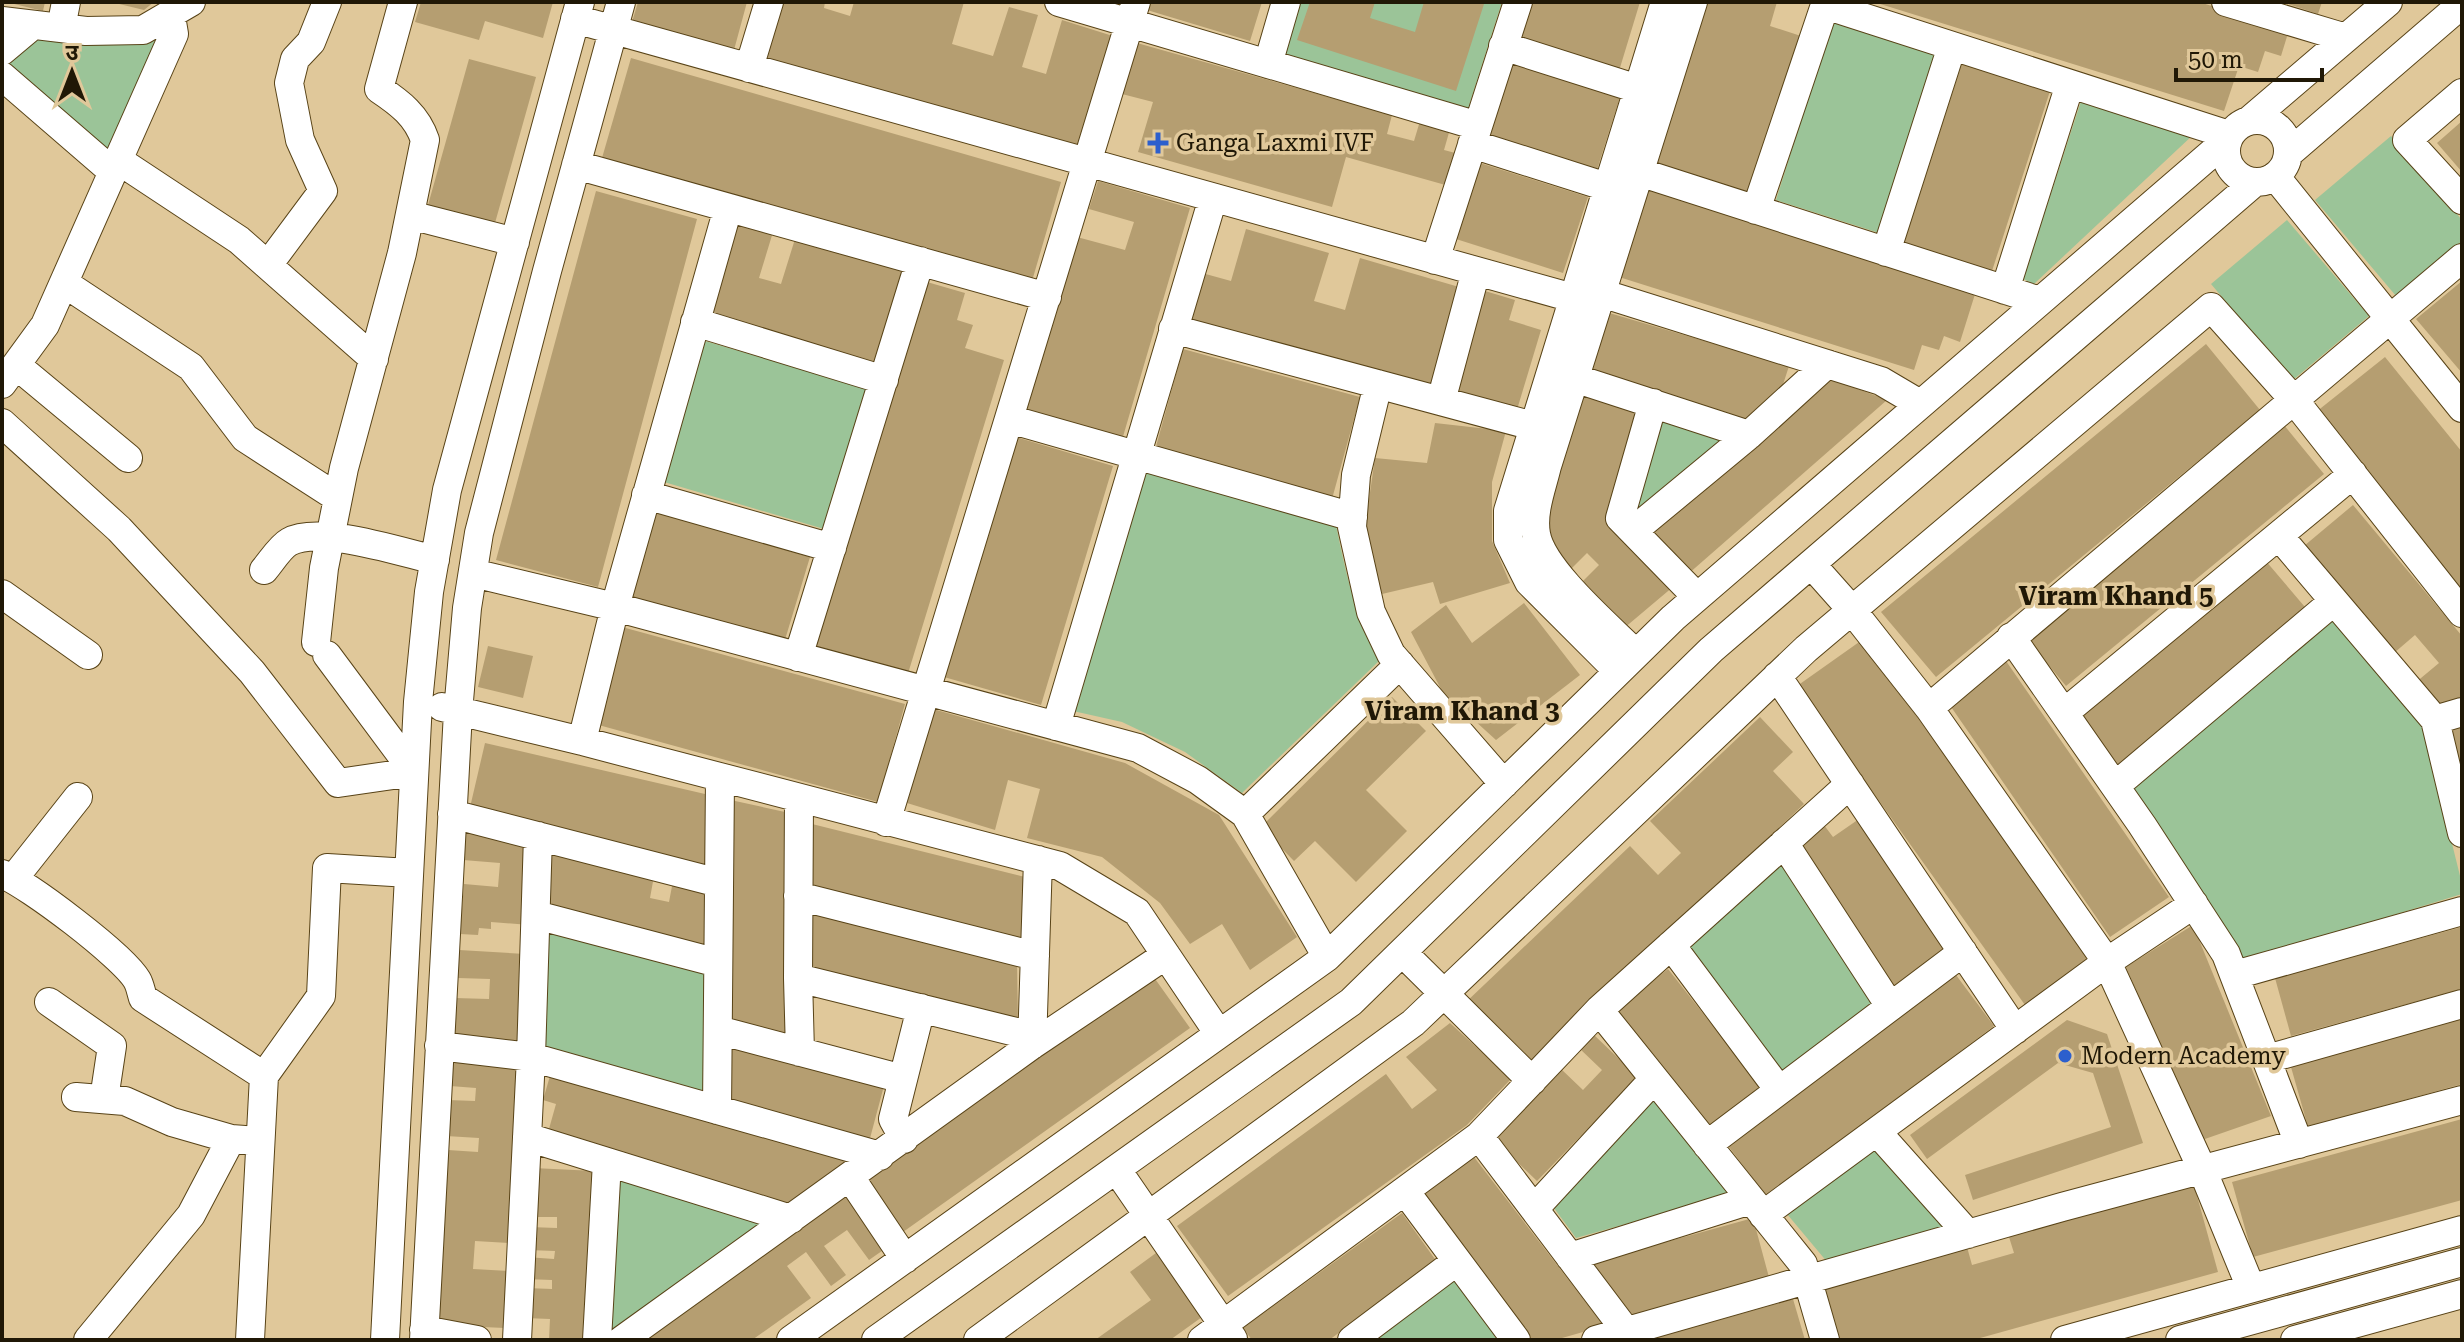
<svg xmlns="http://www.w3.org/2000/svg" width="2464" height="1342" font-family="'Roboto Serif','Noto Sans Devanagari',serif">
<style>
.green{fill:#9bc498}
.building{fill:#b59e71}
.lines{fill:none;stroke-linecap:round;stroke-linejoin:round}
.minor-casing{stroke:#584317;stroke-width:30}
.minor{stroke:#fff;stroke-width:28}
.poi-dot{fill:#2c5fcd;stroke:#e0c89a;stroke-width:3}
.labels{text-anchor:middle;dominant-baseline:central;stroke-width:7;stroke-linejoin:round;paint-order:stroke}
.poi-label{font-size:24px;fill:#201806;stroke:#e0c89a;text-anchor:start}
.neighbourhood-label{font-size:26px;font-weight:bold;fill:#201806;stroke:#e0c89a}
</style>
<rect width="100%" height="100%" fill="#e0c89a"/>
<path class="green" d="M1299,2H1502L1467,112L1283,53Z
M1833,19L1937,52L1879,233L1776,200Z
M33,37L90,43L157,41L108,157L2,62Z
M2082,98L2194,134L2034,284L2023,279Z
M2391,136L2462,220V241L2396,296L2315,200Z
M2287,220L2369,316L2293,380L2211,284Z
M705,341L866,388L824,529L664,482Z
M1661,417L1731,437L1636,510Z
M1145,471L1335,520C1345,570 1355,616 1379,661L1242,793L1185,752L1122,722L1073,711Z
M2329,614L2423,726L2462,884V894L2240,962L2121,781Z
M1781,859L1876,1005L1784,1073L1686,945Z
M546,931L707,968L706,1098L546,1054Z
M1655,1094L1732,1194L1576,1238L1551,1204Z
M1879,1145L1945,1227L1828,1263L1787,1214Z
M616,1176L770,1222L607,1339Z
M1458,1276L1506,1340H1370Z"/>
<path class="building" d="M6,2H45L43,11Z
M111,2H154L144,10Z
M421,2H553L543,38L485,21L479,40L415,22Z
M638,2H747L734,50L632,22Z
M779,2H825L824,8L850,16L854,2H964L952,44L993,56L1009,7L1038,15L1022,67L1046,74L1062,20L1116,37L1081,154L762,58Z
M1149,2H1262L1250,41L1147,10Z
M1310,2H1375L1370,18L1415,32L1424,2L1484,4L1456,91L1297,40Z
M1532,2H1640L1619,71L1520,38Z
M1706,2H1777L1770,26L1801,36L1747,200L1652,170Z
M2199,2L2289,30L2281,56L2265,51L2258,72L2239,66L2224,111L1877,3Z
M2282,2H2322L2318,14Z
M1137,43L1392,115L1387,134L1414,141L1420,121L1450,129L1444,150L1459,154L1449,186L1346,157L1332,207L1138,152L1153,102L1122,94Z
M631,58L1061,182L1032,281L602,158Z
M469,59L536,77L495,223L428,205Z
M1513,63L1620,97L1596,173L1489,138Z
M1962,63L2050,91L1992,271L1904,243Z
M2462,121V172L2437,143Z
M1480,163L1588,197L1563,273L1456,239Z
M1098,181L1190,208L1122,440L1026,413L1077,237L1125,250L1134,222L1089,209Z
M1648,187L1976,291L1960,342L1944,336L1939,350L1922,345L1914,370L1619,277Z
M596,191L697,219L598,587L496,560Z
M734,221L773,232L759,278L781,284L795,239L905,272L877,366L705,315Z
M1246,229L1329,253L1314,301L1345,310L1360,258L1459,287L1429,390L1188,319L1202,273L1231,281Z
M2462,281V373L2416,319Z
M927,282L965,293L957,320L973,325L965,348L1004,360L906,680L814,652Z
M1485,291L1515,300L1509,320L1541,330L1516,413L1455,396Z
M1606,312L1789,366L1779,397L1751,424L1587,376Z
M2206,344L2260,410L1936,677L1881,612Z
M1183,349L1360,397L1332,499L1155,450Z
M2385,357L2462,452V594L2316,412Z
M1826,377L1887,400L1687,575L1649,532Z
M1581,387L1640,407L1608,511L1674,586L1623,629L1579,585L1599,565L1587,553L1568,572L1544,528Z
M1435,423L1506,431L1492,482V541L1510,583L1440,604L1433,582L1382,594L1365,527L1375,458L1427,463Z
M2284,425L2324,474L2066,686L2026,638Z
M1016,437L1113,466L1041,705L944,677Z
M2353,505L2462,636V700L2436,708L2415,683L2439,663L2415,635L2394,653L2304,546Z
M656,512L810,557L784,643L630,598Z
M2265,560L2310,613L2121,770L2076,717Z
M1524,603L1580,675L1496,740L1442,691L1411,632L1446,605L1472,643Z
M622,627L905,704L878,802L595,724Z
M1862,640L2090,959L2025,1005L1797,686Z
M488,646L533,656L523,698L478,687Z
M2006,661L2169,897L2110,937L1947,701Z
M1392,697L1426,731L1366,790L1407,831L1356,882L1315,841L1294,861L1261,827Z
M933,709L1125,763L1219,815L1297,937L1250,970L1222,924L1190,944L1160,903L1102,857L1027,838L1040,789L1008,780L995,830L907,803Z
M1760,717L1793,752L1773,771L1804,804L1526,1068L1464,1004L1630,846L1658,875L1681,853L1650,821Z
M2462,719V797L2442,724Z
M485,743L705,794V871L468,816Z
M726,799L785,812L788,1038L731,1022Z
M1859,819L1951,952L1894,992L1793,847L1824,825L1833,837Z
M808,823L1025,877L1021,945L809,887Z
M466,827L533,841L530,925L491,922V929L479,928L478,935L460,934L464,884L498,887L500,863L463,860Z
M546,846L654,876L650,898L669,902L673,881L707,889L709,951L549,907Z
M809,909L1017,960L1018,1023L813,971Z
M2193,925L2271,1116L2202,1140L2126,967Z
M2462,927V989L2291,1036L2275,978Z
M459,950L525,954L523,1051L453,1043L455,998L489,999L490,979L458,978Z
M1668,969L1762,1088L1710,1128L1616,1010Z
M1956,975L1994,1026L1767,1197L1729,1147Z
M1153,976L1190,1028L903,1232L866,1180Z
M2462,1019V1084L2308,1127L2291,1067Z
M2067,1020L2107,1034L2143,1143L1973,1200L1965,1175L2111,1127L2093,1073L2058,1063L1927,1159L1910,1135Z
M1450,1023L1511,1079L1467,1125L1228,1296L1177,1226L1386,1074L1412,1109L1437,1090L1406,1057Z
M1593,1034L1638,1077L1537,1181L1492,1138L1560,1068L1583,1090L1602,1070L1579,1048Z
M727,1041L885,1082L869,1142L730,1105Z
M452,1059L519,1063L509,1243L475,1241L473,1269L509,1271L505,1328L438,1325L448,1150L478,1152L479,1138L446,1136L448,1100L475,1101L476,1088L450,1086Z
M552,1069L856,1157L793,1207L547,1136L556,1104L543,1100Z
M2462,1119V1200L2253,1257L2232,1182Z
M1474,1157L1604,1326L1555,1340H1531L1421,1197Z
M533,1168L595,1171L586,1340H549L550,1319L525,1318L526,1288L552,1289V1280L525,1279L526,1257L554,1259L555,1251L528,1250L529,1227L557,1228V1217H531Z
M2194,1185L2218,1272L1973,1340H1835L1820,1288L1967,1247L1972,1265L2014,1253L2009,1237Z
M848,1188L889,1246L869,1260L847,1230L824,1246L846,1275L831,1286L806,1252L787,1266L811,1298L752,1340H637Z
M1402,1213L1437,1262L1329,1340H1252L1243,1328Z
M1753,1218L1770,1281L1635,1318L1590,1263Z
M1156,1253L1202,1317L1170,1340H1095L1151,1300L1130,1272Z
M1793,1299L1805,1340H1652V1339Z"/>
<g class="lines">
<defs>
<path id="minor" d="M1059,2L1478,126
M2226,2L2346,38
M1825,5L2229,135
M575,19L1573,298L1601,293L1881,381L1920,404
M2,21L86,31L143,30L191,2
M61,28L66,2
M1503,46L1638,89
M2,51L33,25
M1268,64L1286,2
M749,68L769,2
M2,76L113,172
M2462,93L2407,140L2462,200
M2226 151a31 31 0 1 1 62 0a31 31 0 1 1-62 0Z
M2250,120L2388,2
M1472,144L1607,187
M2288,154L2462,4
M118,160L239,240L374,359
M576,165L1047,297
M1639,172L2040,301
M2275,176L2462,408
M1756,210L1826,2
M410,215L515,242
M1886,252L1952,46
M1435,260L1518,2
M268,265L323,191L300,140L289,83L295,59L311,42L327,2
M64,283L191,367L245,438L338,498
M2005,290L2070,84
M695,322L884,380
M1173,329L1533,426
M16,365L128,458
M1574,378L1749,435
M2,384L45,325L174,34L171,16
M1378,384L1356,475L1352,527L1371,612L1391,654L1504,784
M1441,401L1476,271
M1653,403L1620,518L1697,597
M1009,419L1353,517
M2,423L119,529L252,672L338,783L414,772L327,655
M646,495L832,548
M1633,531L1749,435L1827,364
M2279,536L2435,720L2462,833
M1811,564L1851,609L1929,708L2107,962L2202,1169L2251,1288
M264,570C271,562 280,547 289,542C319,525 400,552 435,560
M473,573L615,607L1138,748L1198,780L1245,814L1327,957
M2,594L88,655
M2011,637L2142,825L2226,954L2299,1144
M316,642L324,568L344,468L402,253L425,140C417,116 400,103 379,89L403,2
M1636,654C1609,627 1542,570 1536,534C1532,512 1542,487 1547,466L1693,2
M798,657L920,261
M1618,671L1529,582L1508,540V511L1665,2
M1777,676L2015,1030
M442,707L582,741L1060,866L1137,912L1219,1034
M1929,708L2462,258
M2064,713L2353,474
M2435,720L2462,712
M1056,726L1213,198
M582,741L615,607L728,208
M2115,786L2334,601
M799,799L798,978L800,1052
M452,814L719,883
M1245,814L1400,664
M886,822L1136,2
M1784,843L1890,1006
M2,874C28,884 123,956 137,980C140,985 141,992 143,998L264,1076
M14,878L78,797
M798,896L1035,956
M536,915L718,963
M1671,945L1779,1090
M1402,952L1532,1081
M2235,975L2462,911
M798,978L1032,1036
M49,1002L112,1046L104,1099
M1599,1010L1803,1264L1825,1340
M718,1030L903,1079
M1032,1045L1038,860
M439,1046L531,1057L880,1156
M2267,1059L2462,1004
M76,1097L125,1101L172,1122L231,1139
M717,1110L720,779
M1877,1132L1968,1234
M1479,1136L1626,1331
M527,1137L791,1219
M904,1139L893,1119L921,1008
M1707,1145L1963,952
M1117,1170L1233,1339
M850,1177L905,1259
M1405,1191L1516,1340
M1534,1209L1654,1079
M1763,1215L2107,962L2194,904
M1570,1257L1751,1200
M424,1330L477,1340
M88,1340L191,1215L231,1139L260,1141
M250,1340L264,1076L321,996L327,868L409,873
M385,1340L418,702L429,592L447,490L580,2
M424,1340L458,712L467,608L479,533L547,271L621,2
M517,1340L531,1057L538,836
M597,1340L607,1162
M622,1340L1032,1045L1166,955
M791,1340L1327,957L1673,618L2227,140
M876,1340L1351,1002L1711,650L2255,182
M978,1340L1413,1023L1806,649L2211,307L2294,400L2462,613
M1202,1340L1479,1136L1599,1010L1850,784
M1352,1340L1457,1261
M1596,1340L2062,1207L2462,1100
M2065,1340L2462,1230
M2180,1340L2462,1262
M2295,1340L2462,1294"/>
</defs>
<use href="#minor" class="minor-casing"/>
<use href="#minor" class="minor"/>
</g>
<g class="poi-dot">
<path d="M1154 131h8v8h8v8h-8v8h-8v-8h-8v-8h8z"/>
<circle cx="2065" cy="1056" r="8"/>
</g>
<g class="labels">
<g class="poi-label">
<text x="1176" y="143">Ganga Laxmi IVF</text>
<text x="2081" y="1056">Modern Academy</text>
</g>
<g class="neighbourhood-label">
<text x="2116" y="596">Viram Khand 5</text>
<text x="1462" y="711">Viram Khand 3</text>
</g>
</g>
<rect width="2464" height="1342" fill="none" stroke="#201806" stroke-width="8"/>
<g transform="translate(72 72)" stroke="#e0c89a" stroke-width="6" paint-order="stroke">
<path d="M0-6L14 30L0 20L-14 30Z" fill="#201806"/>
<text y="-12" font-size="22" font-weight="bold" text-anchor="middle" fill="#201806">उ</text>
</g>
<path d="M2176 68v12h146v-12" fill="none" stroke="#201806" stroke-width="4"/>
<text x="2188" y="68" font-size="24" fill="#201806" stroke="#e0c89a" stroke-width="6" paint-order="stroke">50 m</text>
</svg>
